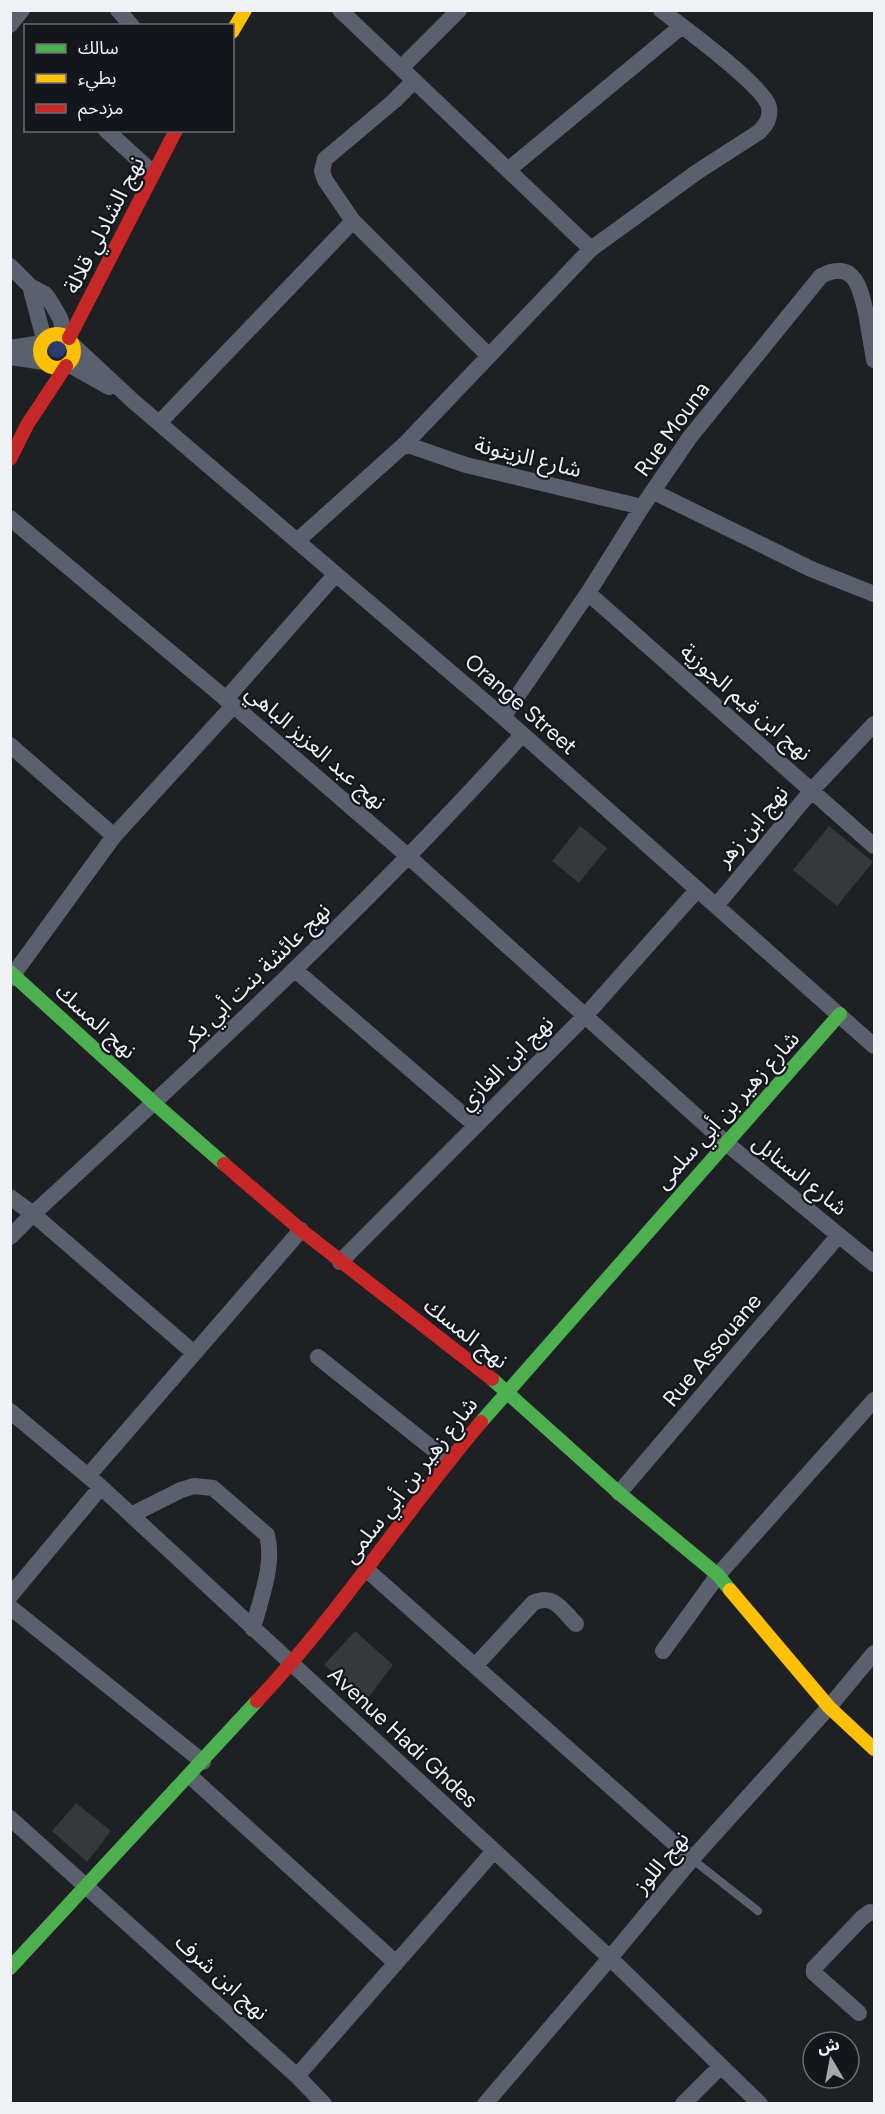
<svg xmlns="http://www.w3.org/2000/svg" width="885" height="2114" font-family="Figtree,'Noto Sans Arabic',sans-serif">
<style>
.green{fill:#2c3c71}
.building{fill:#37383a}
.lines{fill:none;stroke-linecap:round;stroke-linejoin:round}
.lane{stroke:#5a606e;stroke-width:8}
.street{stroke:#5a606e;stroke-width:16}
.fast{stroke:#4caf50;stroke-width:14}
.slow{stroke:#ffc107;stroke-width:14}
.jam{stroke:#c62828;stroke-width:14}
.labels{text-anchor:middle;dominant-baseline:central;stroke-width:4.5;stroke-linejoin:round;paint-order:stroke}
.street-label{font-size:22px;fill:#eff1f5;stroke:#14161c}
</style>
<rect width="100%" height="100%" fill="#1f2023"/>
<path class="green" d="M48 349a9 9 0 1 1 18 0a9 9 0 1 1-18 0Z"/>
<path class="building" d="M580,826L607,848L579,883L552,861Z
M829,826L873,862L837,906L793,870Z
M355,1631L393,1665L368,1698L324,1665Z
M76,1803L111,1831L87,1862L52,1831Z"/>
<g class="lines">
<path class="lane" d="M692,1859L758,1911"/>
<path class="street" d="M118,10L132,26
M340,10L591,249
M10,25L22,10
M401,68L459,10
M414,81L394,101L325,159L322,171L325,180L353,221L489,356
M106,130L153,173
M508,170L682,26
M10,266L30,286L45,294L49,299L60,318L65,335
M30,286L44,339
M73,345L133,401L503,717L874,1046
M10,348L42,343
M10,357L44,362
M68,364L109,387
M160,422L353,221
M405,444L466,465L642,507
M654,492L811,569L874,594
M10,518L226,699L409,857L726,1143L874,1264
M297,541L405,444L591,249L697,172L759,132C766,125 771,118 769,107C764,86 682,26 661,10
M588,593L874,846
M226,699L335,575
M503,717L588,593L642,507L690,437L821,276C856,258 861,291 867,318C869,332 872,346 874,360
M10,745L114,836
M716,906L812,790L874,724
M295,970L475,1125
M10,979L114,836L233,706
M10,1197L33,1214L194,1353
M10,1237L33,1214C201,1060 369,905 522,735
M340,1262L585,1016L697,890
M318,1357L448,1461
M10,1411L101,1487L610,1958L760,2104
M88,1476L301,1230
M619,1493L839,1235
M131,1515L181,1490L194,1486L213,1488L267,1535C275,1565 260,1599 253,1629
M367,1570L692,1859
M10,1596L101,1487
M10,1607L203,1762
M663,1651L718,1575L874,1400
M475,1666L533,1603C554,1593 562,1610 576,1624
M190,1776L396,1963
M10,1818L297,2076L324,2104
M859,2013L814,1973V1968L862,1918L870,1912L874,1913
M297,2076L494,1851
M485,2104L610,1958L692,1859L829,1707L874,1653
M683,2104L721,2066"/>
<path class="fast" d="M10,972L154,1103L224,1164
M492,1379L619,1493L718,1575L730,1590
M481,1422L840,1014
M10,1968L257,1701"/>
<path class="slow" d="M232,32L245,10
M40 351a17 17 0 1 1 34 0a17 17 0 1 1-34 0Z
M730,1590L829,1707L874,1749"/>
<path class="jam" d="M69,338L176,130
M10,459L27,425L66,366
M224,1164L301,1230L492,1379
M257,1701C339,1614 404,1513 481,1422"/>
</g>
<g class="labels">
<g class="street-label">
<text transform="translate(104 225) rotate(-63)">نهج الشادلي قلالة</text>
<text transform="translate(672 429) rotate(-54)">Rue Mouna</text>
<text transform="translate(528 457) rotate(14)">شارع الزيتونة</text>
<text transform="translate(746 702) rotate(41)">نهج ابن قيم الجوزية</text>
<text transform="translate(521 704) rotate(41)">Orange Street</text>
<text transform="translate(316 747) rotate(41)">نهج عبد العزيز الباهي</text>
<text transform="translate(752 826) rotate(-50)">نهج ابن زهر</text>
<text transform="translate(256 975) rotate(-44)">نهج عائشة بنت أبي بكر</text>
<text transform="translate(96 1021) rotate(42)">نهج المسك</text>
<text transform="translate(506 1063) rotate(-45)">نهج ابن الغازي</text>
<text transform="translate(727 1110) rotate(-48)">شارع زهير بن أبي سلمى</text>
<text transform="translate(800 1175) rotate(39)">شارع السنابل</text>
<text transform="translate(466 1333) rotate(38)">نهج المسك</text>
<text transform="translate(712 1350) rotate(-50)">Rue Assouane</text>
<text transform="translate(410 1480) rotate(-52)">شارع زهير بن أبي سلمى</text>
<text transform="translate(403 1737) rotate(43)">Avenue Hadi Ghdes</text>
<text transform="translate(661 1862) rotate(-50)">نهج اللوز</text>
<text transform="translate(222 1977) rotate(42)">نهج ابن شرف</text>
</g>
</g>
<rect width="885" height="2114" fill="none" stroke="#eff1f5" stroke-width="24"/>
<rect x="24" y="24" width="210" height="108" fill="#14161c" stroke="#6c6e73" stroke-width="1.5"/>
<rect x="36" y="44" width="30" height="9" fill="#4caf50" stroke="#6c6e73" stroke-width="1.5"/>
<text x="78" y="54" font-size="18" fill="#eff1f5">سالك</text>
<rect x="36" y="74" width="30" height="9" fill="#ffc107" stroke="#6c6e73" stroke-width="1.5"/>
<text x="78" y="84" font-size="18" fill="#eff1f5">بطيء</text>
<rect x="36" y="104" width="30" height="9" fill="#c62828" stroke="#6c6e73" stroke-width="1.5"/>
<text x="78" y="114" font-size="18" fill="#eff1f5">مزدحم</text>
<g transform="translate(831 2060) rotate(350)"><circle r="28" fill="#14161c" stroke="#6c6e73" stroke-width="1.5"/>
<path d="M0-4.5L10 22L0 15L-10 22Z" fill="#a6a8ac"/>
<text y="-9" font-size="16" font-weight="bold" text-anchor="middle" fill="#eff1f5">ش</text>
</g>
</svg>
